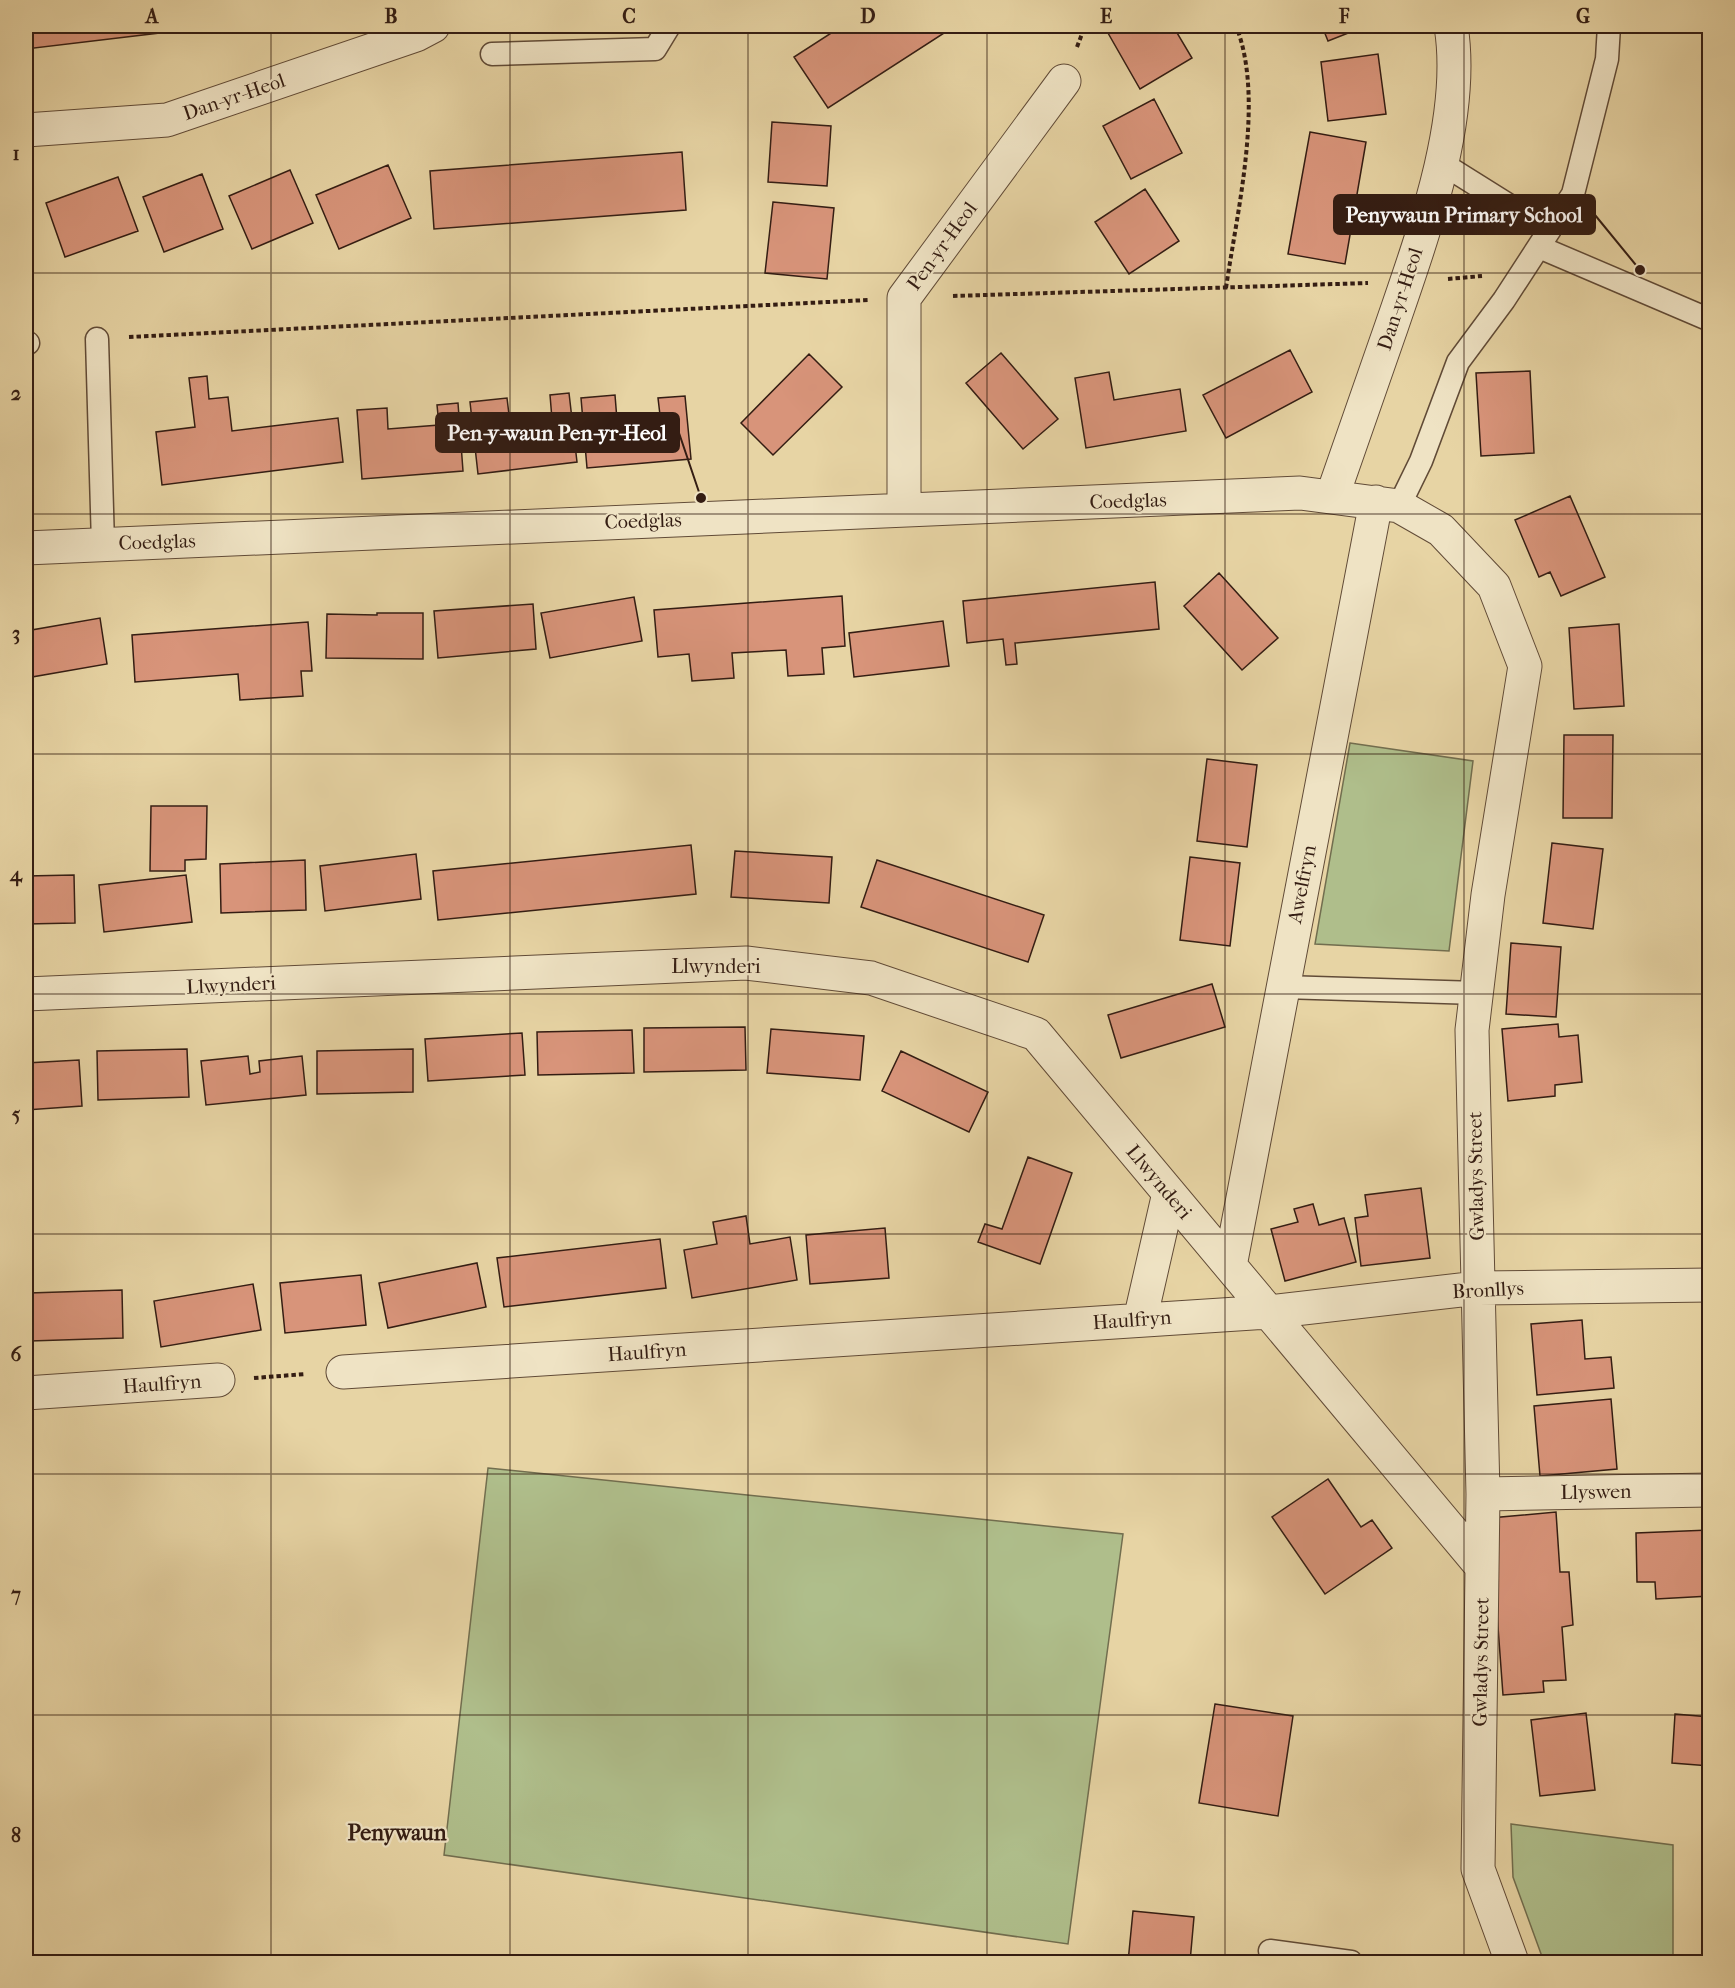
<svg xmlns="http://www.w3.org/2000/svg" width="1735" height="1988" font-family="'IM FELL French Canon',serif">
<style>
.green{fill:#afbe8b;stroke:#726e4f;stroke-width:1.5}
.building{fill:#d8947a;stroke:#341d13;stroke-width:1.5}
.lines{fill:none;stroke-linecap:round;stroke-linejoin:round}
.lane-casing{stroke:#614b37;stroke-width:25}
.street-casing{stroke:#614b37;stroke-width:35}
.path{stroke:#341d13;stroke-width:4;stroke-dasharray:4.5 3;stroke-linecap:butt}
.lane{stroke:#efe3c4;stroke-width:22}
.street{stroke:#efe3c4;stroke-width:33}
.grid{fill:none;stroke:#341d13;stroke-width:1.5;stroke-opacity:0.55}
.labels{text-anchor:middle;dominant-baseline:central;stroke-width:4.5;stroke-linejoin:round;paint-order:stroke}
.street-label{font-size:20px;fill:#341d13;stroke:#efe3c4}
.quarter-label{font-size:22px;font-weight:bold;fill:#341d13;stroke:#efe3c4}
.leader{fill:none;stroke:#341d13;stroke-width:2}
.callout-dot{fill:#341d13;stroke:#efe3c4;stroke-width:2}
.callout{fill:#341d13;stroke:#341d13;stroke-width:2}
.callout-label{font-size:21px;text-anchor:middle;font-weight:bold;fill:#fff}
.neatline{fill:none;stroke:#341d13;stroke-width:2}
.grid-label{font-size:20px;text-anchor:middle;font-weight:bold;fill:#341d13}
</style>
<rect width="100%" height="100%" fill="#e7d4a4"/>
<filter id="stains"><feTurbulence type="fractalNoise" baseFrequency=".00333" numOctaves="4"/><feColorMatrix values="0 0 0 0 .2 0 0 0 0 .09 0 0 0 0 .02 0 0 0 .5 -.17"/></filter>
<radialGradient id="worn" r=".72"><stop offset=".6" stop-color="#630" stop-opacity="0"/><stop offset="1" stop-color="#630" stop-opacity=".3"/></radialGradient>
<path class="green" d="M1350,743L1473,761L1449,951L1315,944Z
M488,1468L1123,1534L1068,1944L444,1855Z
M1511,1824L1673,1845V1962H1544L1513,1877Z"/>
<path class="building" d="M26,26H193V29L26,49Z
M842,26H955L828,108L794,57Z
M1104,26H1173L1192,58L1140,89Z
M1322,26H1366L1328,41Z
M1378,54L1386,114L1328,121L1321,62Z
M1154,99L1182,153L1131,179L1103,126Z
M772,122L831,126L827,186L768,182Z
M1310,132L1366,142L1345,264L1288,254Z
M682,152L686,210L434,229L430,171Z
M388,165L411,218L339,249L316,195Z
M290,170L313,223L252,249L229,196Z
M202,174L223,229L164,252L143,197Z
M118,177L138,231L65,257L46,203Z
M1145,189L1179,241L1129,274L1095,222Z
M773,202L834,208L827,279L765,273Z
M1290,350L1312,392L1226,438L1203,395Z
M1001,353L1058,419L1023,449L966,383Z
M809,354L842,387L773,455L741,423Z
M1530,371L1534,453L1481,456L1476,373Z
M1109,372L1114,400L1180,389L1186,431L1086,448L1075,378Z
M207,376L209,399L228,397L232,431L338,418L343,462L162,485L156,432L195,427L189,378Z
M569,393L577,462L478,474L470,402L507,398L510,423L552,419L550,395Z
M615,395L617,420L660,415L658,398L685,396L691,459L587,468L581,398Z
M458,403L463,471L362,479L357,410L387,408L388,429L439,425L437,405Z
M1570,496L1605,577L1561,596L1550,572L1539,577L1515,520Z
M1219,573L1278,638L1242,670L1184,606Z
M1155,582L1159,629L1015,643L1017,664L1006,665L1003,639L967,643L963,601Z
M842,596L845,646L822,648L824,674L788,676L786,650L732,653L734,678L692,681L689,654L658,657L654,610Z
M634,597L642,641L550,658L541,613Z
M533,604L536,649L438,658L434,611Z
M377,613H423V659L326,658L327,614L377,615Z
M100,618L107,664L26,678V631Z
M943,621L949,666L854,677L849,633Z
M308,622L312,671H301L303,696L240,700L238,674L135,682L132,635Z
M1619,624L1624,706L1574,709L1569,628Z
M1564,735H1613L1612,818H1563Z
M1207,759L1257,765L1247,847L1197,841Z
M151,806H207L206,859L185,860V871H150Z
M1552,843L1603,849L1593,929L1543,923Z
M691,845L696,894L438,920L433,871Z
M735,851L832,857L829,903L731,897Z
M416,854L421,899L325,911L320,866Z
M1190,857L1240,863L1230,946L1180,940Z
M305,860L306,910L221,913L220,864Z
M877,860L1044,915L1028,962L861,907Z
M74,875L75,923L26,924V876Z
M186,875L192,922L104,932L99,885Z
M1511,943L1561,947L1556,1017L1506,1014Z
M1212,984L1225,1027L1121,1058L1108,1015Z
M1558,1024L1559,1037L1578,1035L1582,1082L1555,1085V1096L1508,1101L1502,1029Z
M745,1027L746,1070L644,1072V1028Z
M771,1029L864,1036L860,1080L767,1073Z
M632,1030L634,1073L538,1075L537,1032Z
M522,1033L525,1075L428,1081L425,1039Z
M187,1049L189,1097L98,1100L97,1051Z
M413,1049V1092L317,1094V1051Z
M901,1051L988,1092L969,1132L882,1091Z
M248,1056L250,1074L260,1072L259,1061L302,1056L306,1095L206,1105L201,1061Z
M79,1060L82,1106L26,1110V1063Z
M1028,1157L1072,1173L1040,1264L978,1242L985,1224L1002,1229Z
M1421,1188L1430,1258L1361,1266L1355,1218L1368,1216L1365,1195Z
M1313,1204L1319,1225L1344,1218L1356,1262L1285,1281L1271,1229L1298,1222L1294,1209Z
M746,1216L750,1244L790,1237L797,1280L692,1298L684,1250L717,1244L713,1222Z
M885,1228L889,1278L810,1284L806,1235Z
M660,1239L666,1288L504,1307L497,1258Z
M477,1263L486,1307L388,1328L379,1283Z
M361,1275L366,1325L285,1333L280,1283Z
M253,1284L261,1330L161,1347L154,1301Z
M122,1290L123,1338L30,1341L29,1293Z
M1582,1320L1585,1359L1611,1357L1614,1388L1537,1395L1531,1324Z
M1710,1321V1355H1705L1703,1322Z
M1611,1399L1617,1469L1540,1476L1534,1406Z
M1328,1479L1361,1527L1372,1520L1392,1548L1325,1594L1272,1517Z
M1556,1512L1560,1572H1569L1573,1625L1562,1627L1566,1680L1543,1681L1544,1692L1503,1695L1490,1518Z
M1709,1530L1710,1596L1656,1599L1655,1582H1637L1636,1533Z
M1215,1704L1293,1716L1278,1816L1199,1803Z
M1586,1713L1595,1790L1540,1796L1531,1720Z
M1675,1714L1710,1717V1766L1672,1763Z
M1133,1911L1194,1917L1190,1962H1128Z
M1012,1956L1088,1962H1012Z"/>
<g class="lines">
<defs>
<path id="lane" d="M492,54L655,49L669,26
M1443,164L1518,211
M1539,247L1710,320
M97,339L103,544
M26,344L28,343
M1399,506L1421,461L1458,362L1504,300L1573,194L1607,59L1609,26
M1283,987L1477,993
M1270,1951L1351,1962"/>
<path id="street" d="M26,130L167,120L416,35L433,26
M1332,497C1352,440 1372,383 1392,325C1422,237 1466,119 1451,26
M904,510V298L1064,81
M26,548L1300,493L1399,506L1441,530L1494,586L1525,666L1488,895L1472,1030L1483,1494L1478,1869L1512,1962
M26,994L746,963L871,978L1036,1034L1482,1567
M1230,1266L1376,502
M1140,1320L1169,1193
M343,1372L1268,1312L1478,1288L1710,1285
M26,1393L218,1380
M1483,1494L1710,1490"/>
</defs>
<use href="#lane" class="lane-casing"/>
<use href="#street" class="street-casing"/>
<path class="path" d="M1077,47L1085,26
M26,264L27,311
M1448,279L1482,276
M1226,288C1237,211 1265,98 1236,26
M953,296L1368,283
M129,337L868,300
M254,1378L306,1374"/>
<use href="#lane" class="lane"/>
<use href="#street" class="street"/>
</g>
<path class="grid" d="M271,26V1962M510,26V1962M748,26V1962M987,26V1962M1225,26V1962M1464,26V1962M26,273H1710M26,514H1710M26,754H1710M26,994H1710M26,1234H1710M26,1474H1710M26,1715H1710"/>
<g class="labels">
<g class="street-label">
<text transform="translate(234 97) rotate(-19)">Dan-yr-Heol</text>
<text transform="translate(942 246) rotate(-54)">Pen-yr-Heol</text>
<text transform="translate(1400 299) rotate(-72)">Dan-yr-Heol</text>
<text transform="translate(1128 501) rotate(-2)">Coedglas</text>
<text transform="translate(643 521) rotate(-2)">Coedglas</text>
<text transform="translate(157 542) rotate(-2)">Coedglas</text>
<text transform="translate(1302 884) rotate(-79)">Awelfryn</text>
<text x="716" y="966">Llwynderi</text>
<text transform="translate(231 985) rotate(-3)">Llwynderi</text>
<text transform="translate(1476 1176) rotate(-91)">Gwladys Street</text>
<text transform="translate(1159 1182) rotate(50)">Llwynderi</text>
<text transform="translate(1488 1290) rotate(-3)">Bronllys</text>
<text transform="translate(1132 1320) rotate(-4)">Haulfryn</text>
<text transform="translate(647 1352) rotate(-4)">Haulfryn</text>
<text transform="translate(162 1384) rotate(-4)">Haulfryn</text>
<text transform="translate(1596 1492) rotate(-1)">Llyswen</text>
<text transform="translate(1481 1662) rotate(-89)">Gwladys Street</text>
</g>
<g class="quarter-label">
<text x="397" y="1833">Penywaun</text>
</g>
</g>
<path class="leader" d="M1640 270L1595 215M701 498L679 433"/>
<g class="callout-dot">
<circle cx="1640" cy="270" r="6"/>
<circle cx="701" cy="498" r="6"/>
</g>
<g class="callout">
<rect x="1334" y="195" width="261" height="39" rx="6"/>
<rect x="436" y="413" width="243" height="39" rx="6"/>
</g>
<g class="callout-label">
<text x="1464" y="222">Penywaun Primary School</text>
<text x="557" y="440">Pen-y-waun Pen-yr-Heol</text>
</g>
<rect width="1735" height="1988" fill="none" stroke="#e7d4a4" stroke-width="66"/>
<rect x="33" y="33" width="1669" height="1922" class="neatline"/>
<g class="grid-label">
<text x="152" y="23">A</text>
<text x="391" y="23">B</text>
<text x="629" y="23">C</text>
<text x="868" y="23">D</text>
<text x="1106" y="23">E</text>
<text x="1344" y="23">F</text>
<text x="1583" y="23">G</text>
<text x="16" y="160">1</text>
<text x="16" y="400">2</text>
<text x="16" y="640">3</text>
<text x="16" y="881">4</text>
<text x="16" y="1121">5</text>
<text x="16" y="1361">6</text>
<text x="16" y="1601">7</text>
<text x="16" y="1842">8</text>
</g>
<rect width="100%" height="100%" filter="url(#stains)"/>
<rect width="100%" height="100%" fill="url(#worn)"/>
</svg>
